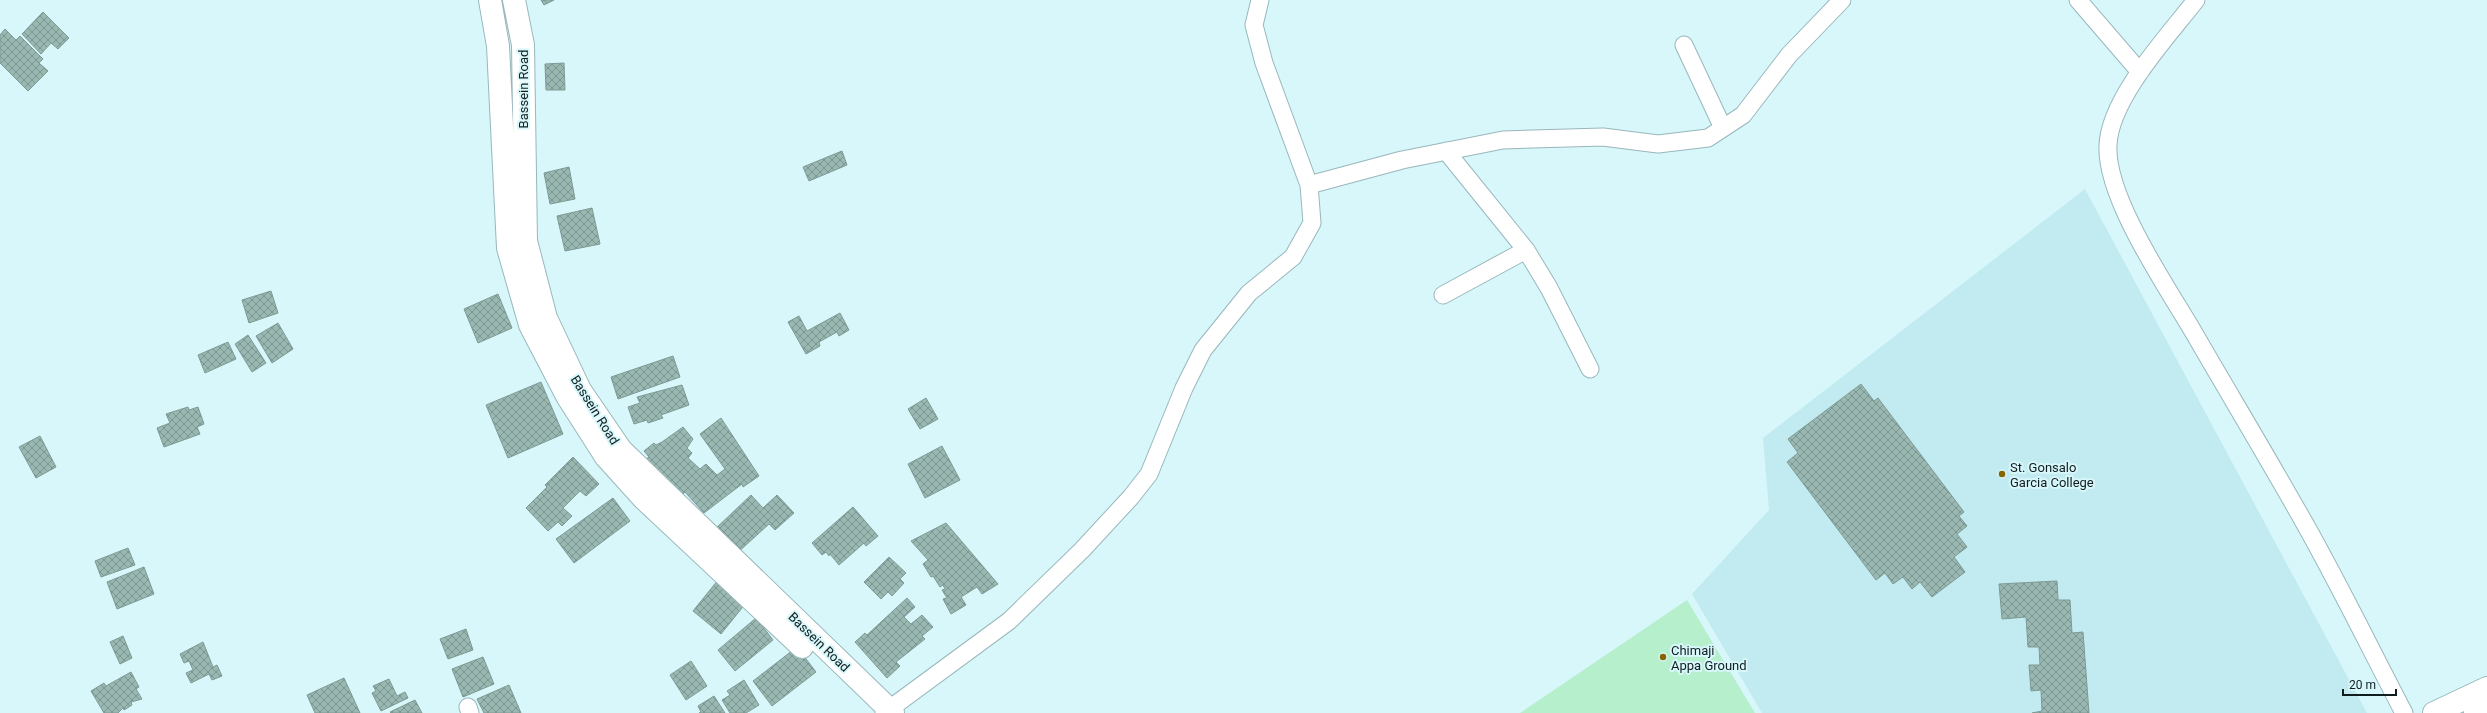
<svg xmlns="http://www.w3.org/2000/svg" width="2487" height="713" font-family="Roboto,sans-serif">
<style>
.built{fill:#c1ebf0}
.garden{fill:#b6efcc}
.building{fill:url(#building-cross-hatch);stroke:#7e9a95}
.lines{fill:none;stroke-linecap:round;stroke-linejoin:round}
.minor-casing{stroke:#99b7bb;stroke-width:19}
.tertiary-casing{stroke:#99b7bb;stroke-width:24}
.secondary-casing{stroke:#99b7bb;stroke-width:24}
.minor{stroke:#fff;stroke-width:17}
.tertiary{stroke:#fff;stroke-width:22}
.secondary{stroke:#fff;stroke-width:22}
.poi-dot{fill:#876601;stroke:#d7f7fb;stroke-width:1.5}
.labels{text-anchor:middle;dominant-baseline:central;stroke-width:4;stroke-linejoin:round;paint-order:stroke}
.street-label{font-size:13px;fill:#111d1e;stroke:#d7f7fb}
.poi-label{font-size:13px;fill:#111d1e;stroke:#d7f7fb;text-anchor:start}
</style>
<defs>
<pattern id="building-cross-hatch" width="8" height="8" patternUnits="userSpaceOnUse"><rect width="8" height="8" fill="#9ab8b2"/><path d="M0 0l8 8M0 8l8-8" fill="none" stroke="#7c9590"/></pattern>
</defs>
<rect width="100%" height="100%" fill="#d7f7fb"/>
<path class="built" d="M2085,189L2367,713H1762L1692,594L1769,510L1763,438Z"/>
<path class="garden" d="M1687,600L1755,713H1520Z"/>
<path class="building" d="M541,0H554L544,5Z
M43,12L69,38L58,49L51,43L41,54L22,34Z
M5,29L16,40L20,36L43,59L39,63L48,71L28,91L0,63V35Z
M564,63L565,90H546L545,64Z
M842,151L847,165L809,181L803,167Z
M569,167L575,199L550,204L544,173Z
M592,208L600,244L565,251L557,216Z
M271,291L278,313L249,323L242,300Z
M498,294L512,328L478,343L464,309Z
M840,313L849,330L839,336L837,332L819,342L820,346L806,354L788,322L799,316L807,331Z
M278,323L293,349L272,363L256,336Z
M248,335L266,363L252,372L235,344Z
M228,342L236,359L205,373L198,355Z
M673,356L680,377L618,399L611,377Z
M541,382L563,434L508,458L486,405Z
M1861,384L1874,401L1878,398L1964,512L1959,516L1967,526L1957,534L1967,547L1954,557L1965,572L1932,597L1920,582L1912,589L1903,577L1893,584L1885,573L1876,580L1787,462L1798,453L1788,439Z
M682,385L689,405L661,415L663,418L648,423L647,420L634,424L628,407L640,403L637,397Z
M926,398L938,419L920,429L908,409Z
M188,407L189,410L198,407L204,424L197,427L200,434L164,447L157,428L170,423L166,414Z
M721,418L759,476L743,487L742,484L704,513L685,492L682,495L646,459L649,457L644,451L654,443L656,445L662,442L683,427L693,439L687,448L692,453L688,458L700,469L706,464L717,475L725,469L700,434Z
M40,436L56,467L36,478L19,447Z
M942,446L960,480L925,498L908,464Z
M573,457L599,484L586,496L580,491L563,508L572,516L562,526L558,522L548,531L526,508L547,487L545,485Z
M751,495L763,508L777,495L794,513L775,530L769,524L735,555L713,531Z
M613,498L630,521L574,563L556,539Z
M853,507L878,536L866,546L864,543L839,565L830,554L829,556L826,552L822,555L812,543Z
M946,523L998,584L982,594L977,587L961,597L966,605L951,614L943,599L947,598L942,590L945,589L943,585L940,587L933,576L931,577L923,564L928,560L911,541Z
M128,548L135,565L101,577L95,561Z
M889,557L906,573L900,579L904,583L892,596L888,592L881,599L864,582Z
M144,567L154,594L117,609L107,582Z
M718,580L746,603L721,634L693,611Z
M2057,581L2058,600H2070L2072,633L2083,632L2089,713H2032L2042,711L2041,690L2031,691L2029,665H2040L2039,647H2028L2026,617L2002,619L1999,584Z
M907,598L915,607L904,617L911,624L922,615L933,627L922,636L925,639L896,662L900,666L887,678L855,642L865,633L867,635Z
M756,618L773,640L735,671L718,650Z
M466,629L473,650L448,659L440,639Z
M123,636L132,658L120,664L110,642Z
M203,642L213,667L217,665L222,676L212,680L209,674L191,683L186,673L193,670L189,661L184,663L180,654Z
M797,647L816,672L772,706L753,681Z
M483,657L494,684L463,697L452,669Z
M691,661L707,686L686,700L670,675Z
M131,672L139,687L136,689L142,699L131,702L132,705L124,710L123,708L118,713H104L91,691L104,683L106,686Z
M344,678L360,713H315L307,695Z
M389,679L397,696L405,692L408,698L381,711L372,693L376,691L373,686Z
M744,680L759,705L746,713H730L722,700L730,695L727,691Z
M509,685L521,713H484L477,699Z
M714,696L725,713H699L701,712L698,706Z
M415,700L422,713H391L390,712Z"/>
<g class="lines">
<defs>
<path id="minor" d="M2078,0L2140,72
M2196,0C2168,36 2110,98 2108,145C2105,197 2167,287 2194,333C2231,397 2269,460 2305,524C2340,586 2371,650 2404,713
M1684,45L1723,128
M1446,151L1526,250L1549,288L1590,369
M1309,185L1402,160L1503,140L1603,137L1658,144L1708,138L1743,115L1789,55L1842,0
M1443,295L1526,250
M468,707L470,713
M884,713L1009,621L1082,550L1131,497L1149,474L1184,388L1203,350L1249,293L1293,257L1312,223L1309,185L1264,63L1254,25L1260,0"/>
<path id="tertiary" d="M2434,713L2487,688
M2475,713L2487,707"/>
<path id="secondary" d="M490,0L498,46L508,248L530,325L567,396L606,457L643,498L802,647
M514,0L523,45L526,241L546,318L580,390L621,450L893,713"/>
</defs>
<use href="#minor" class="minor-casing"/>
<use href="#tertiary" class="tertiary-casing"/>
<use href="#secondary" class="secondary-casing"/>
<use href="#minor" class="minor"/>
<use href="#tertiary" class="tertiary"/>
<use href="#secondary" class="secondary"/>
</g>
<g class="poi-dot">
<circle cx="2002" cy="474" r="4"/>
<circle cx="1663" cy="657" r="4"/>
</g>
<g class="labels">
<g class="street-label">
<text transform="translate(523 89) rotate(-90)">Bassein Road</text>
<text transform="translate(595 410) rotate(58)">Bassein Road</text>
<text transform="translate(819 642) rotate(44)">Bassein Road</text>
</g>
<g class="poi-label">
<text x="2010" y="467">St. Gonsalo<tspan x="2010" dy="15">Garcia College</tspan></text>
<text x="1671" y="650">Chimaji<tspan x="1671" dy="15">Appa Ground</tspan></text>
</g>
</g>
<path d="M2343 689v6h53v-6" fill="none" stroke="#111d1e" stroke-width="2"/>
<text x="2349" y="689" font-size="12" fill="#111d1e" stroke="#d7f7fb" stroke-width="3" paint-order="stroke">20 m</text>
</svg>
